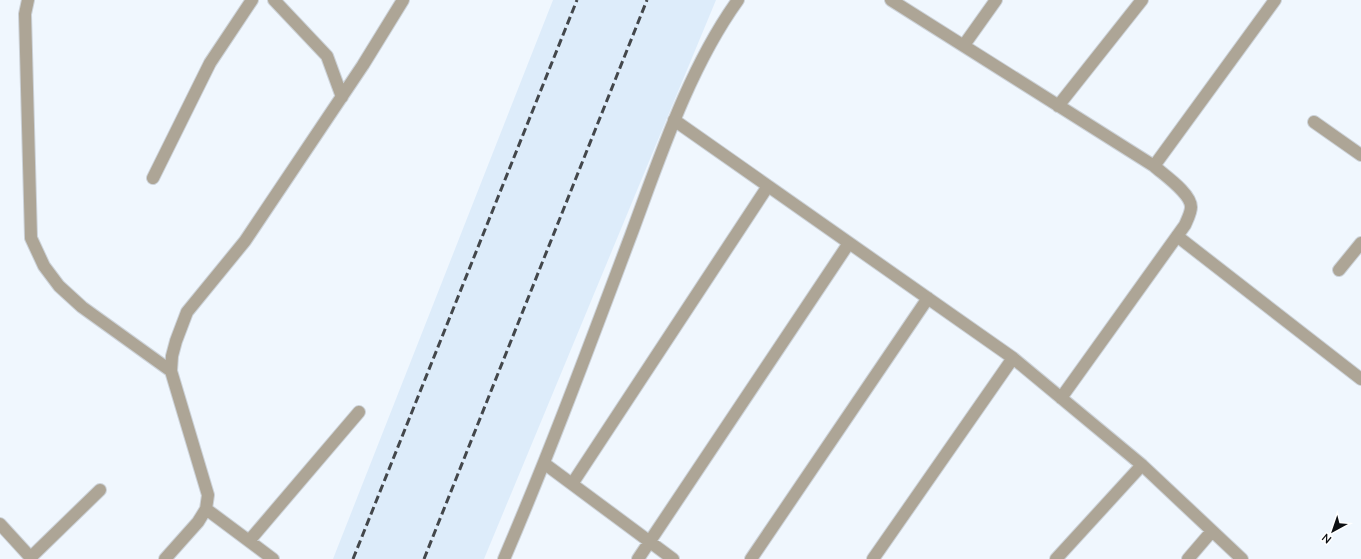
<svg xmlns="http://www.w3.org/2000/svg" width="1361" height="559" font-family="'Nunito Sans',sans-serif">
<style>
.built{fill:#ddecfa}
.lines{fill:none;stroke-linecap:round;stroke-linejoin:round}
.minor-casing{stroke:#ccd2d8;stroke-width:14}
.minor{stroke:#ada596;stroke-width:12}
.rail{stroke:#43474b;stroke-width:3;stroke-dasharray:8 4;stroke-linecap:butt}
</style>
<rect width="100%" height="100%" fill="#f0f7fe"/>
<path class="built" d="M553,0H716L484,559H333Z"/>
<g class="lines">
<defs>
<path id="minor" d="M28,0L25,14L31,238L44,266L59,286L82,307L171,371
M274,0L327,56L342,97
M891,0L1154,166C1164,175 1191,193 1191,207C1191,213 1187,220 1185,225L1061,398
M964,45L996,0
M1058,106L1142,0
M674,120L1013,358L1142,465L1242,559
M1314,122L1361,155
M1154,166L1275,0
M153,178L210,63L252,0
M1177,236L1361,379
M1339,270L1361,243
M545,464L673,559
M572,484L768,186
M206,509L273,559
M0,524L32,559
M249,541L359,412
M30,558L100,490
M165,559L198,522L206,509L208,495L171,371L172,356L176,341L187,312L245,241L363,65L403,0
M504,559C550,452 590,344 631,235C660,157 689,68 738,0
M638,559L849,243
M751,559L928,298
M873,559L1013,358
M1056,559L1142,465
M1188,559L1212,531"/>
</defs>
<use href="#minor" class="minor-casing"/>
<use href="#minor" class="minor"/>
<path class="rail" d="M353,559L577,0
M424,559L647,0"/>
</g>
<g transform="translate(1333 531) rotate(220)" stroke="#ffffff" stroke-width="3" paint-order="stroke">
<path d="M0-3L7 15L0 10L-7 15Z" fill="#0c0f12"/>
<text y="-6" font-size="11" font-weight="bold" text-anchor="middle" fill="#0c0f12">N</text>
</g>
</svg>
